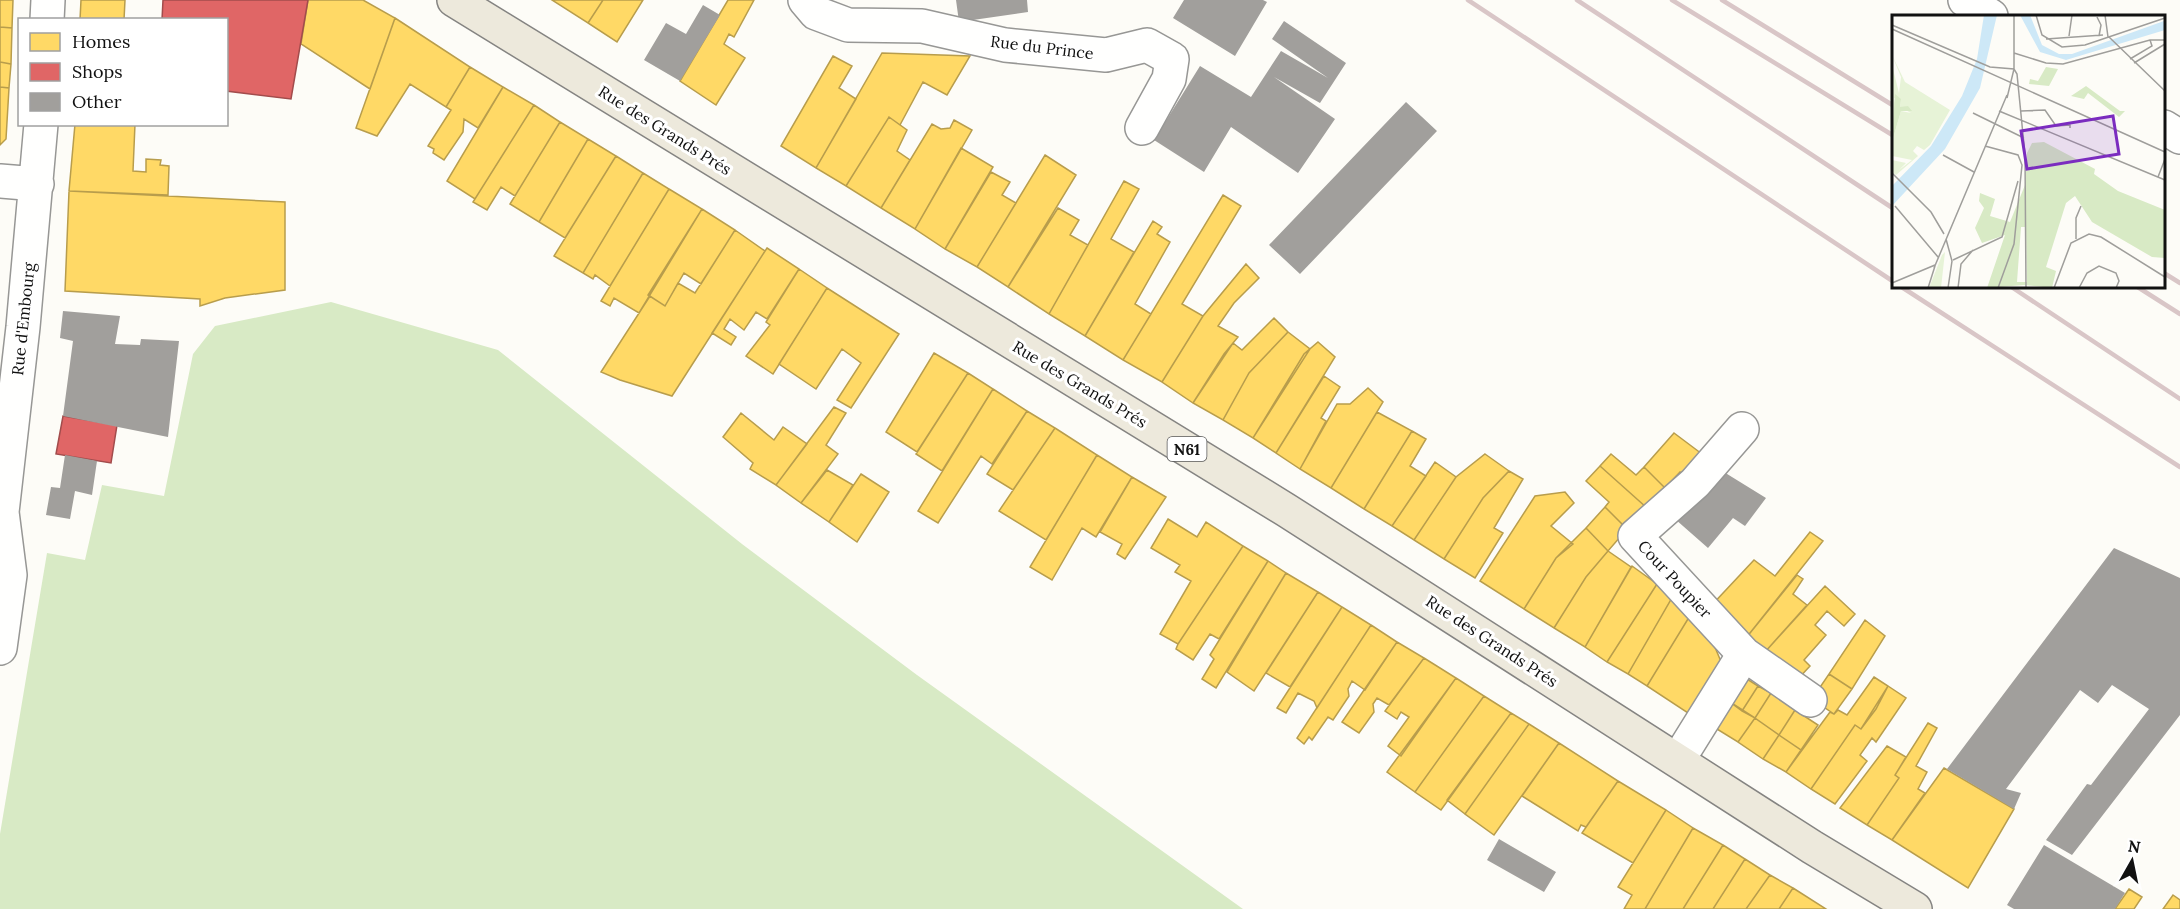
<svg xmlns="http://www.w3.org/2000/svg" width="2180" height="909" font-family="Lora,serif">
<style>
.forest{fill:#d8eac5}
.homes{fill:#ffd966;stroke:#b89d4c;stroke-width:1.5}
.shops{fill:#e06666;stroke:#a24c4c;stroke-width:1.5}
.building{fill:#a19f9c}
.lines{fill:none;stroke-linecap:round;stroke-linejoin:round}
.minor-casing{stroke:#979795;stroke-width:36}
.major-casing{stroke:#858482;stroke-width:36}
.minor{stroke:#fffffe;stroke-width:33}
.major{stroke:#ede9dc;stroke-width:33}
.rail{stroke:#d9c6c7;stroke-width:4.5}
.labels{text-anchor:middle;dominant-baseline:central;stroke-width:6;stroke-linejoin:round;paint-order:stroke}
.shield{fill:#fff;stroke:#585858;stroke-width:1.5}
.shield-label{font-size:15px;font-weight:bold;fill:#111}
.street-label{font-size:16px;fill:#111;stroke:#fff}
.inset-road{fill:none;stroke:#9f9e9b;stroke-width:1.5}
.view{fill:#7b2cbf;fill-opacity:0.15;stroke:#7b2cbf;stroke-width:3}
.inset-edge{fill:none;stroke:#111;stroke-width:3}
</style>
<rect width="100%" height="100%" fill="#fdfcf7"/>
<path class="forest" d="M331,302L498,350L742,544L917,675L1243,909H0V834L47,553L85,560L102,485L164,496L193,354L215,326Z"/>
<path class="homes" d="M0,0H13L12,28L0,27Z
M81,0H125L124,20H80Z
M308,0H363L395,18L370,89L301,44Z
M552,0H603L588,23Z
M603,0H643L617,42L588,23Z
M728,0H754L734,37L729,34L724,44L745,58L716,105L680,81Z
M395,18L470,67L446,107L410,84L377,136L356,128Z
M0,27L12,28L11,64L0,62Z
M882,53L970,56L947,95L923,82L900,125L889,117L846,186L816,168Z
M833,56L852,66L839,88L856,99L816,168L781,146Z
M0,62L11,64L9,88L0,87Z
M470,67L503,87L478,128L464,119L463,132L444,160L433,153L434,149L428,146L451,110L446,107Z
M0,87L9,88L6,139L0,145Z
M503,87L534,105L475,199L447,181Z
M534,105L560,122L515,196L501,187L487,210L473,202Z
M889,117L907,130L897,151L910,160L881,208L846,186Z
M954,120L972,130L915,229L881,208L932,124L941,129L950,128Z
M560,122L588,139L539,222L510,204Z
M75,124H135L133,171L146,172V159L161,160L160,165L169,166L168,195L69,191Z
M588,139L616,156L565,238L539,222Z
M961,148L993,167L945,249L915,229Z
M1045,155L1076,175L1008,287L977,267Z
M616,156L643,173L583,273L554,256Z
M991,172L1010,182L1002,195L1016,203L977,267L945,249Z
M643,173L669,189L610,286L595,275L593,279L583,273Z
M1124,181L1139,189L1111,239L1134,252L1085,336L1049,314Z
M669,189L702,209L639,313L614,298L610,306L601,301Z
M69,191L285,202V290L225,298L200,306V299L65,291Z
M1223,195L1241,206L1182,304L1203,316L1162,382L1123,360Z
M1058,208L1079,220L1070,235L1088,245L1049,314L1008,287Z
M702,209L735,230L701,284L684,273L665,306L648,295Z
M1153,221L1162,227L1157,234L1170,242L1135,304L1151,314L1123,360L1085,336Z
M735,230L765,251L672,396L620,380L601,372L650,296L665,306L678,283L695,293Z
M767,248L799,269L767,319L756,312L744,330L730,319L724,329L736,337L731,345L712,333Z
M1246,264L1259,278L1234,303L1218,326L1238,337L1224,354L1193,403L1162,382L1203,316Z
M799,269L827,288L773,374L746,356L770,325L766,322Z
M827,288L899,334L851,408L837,400L861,363L842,349L816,389L779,364Z
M1274,318L1288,332L1249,373L1223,420L1193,403L1233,343L1242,350Z
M1288,332L1310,349L1253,438L1223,420L1249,373Z
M1318,342L1335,357L1276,453L1253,438L1304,354Z
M934,353L968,373L917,452L886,432Z
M968,373L993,389L942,471L916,454Z
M1324,376L1340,387L1321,418L1326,421L1300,469L1276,453Z
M1368,388L1383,402L1331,488L1300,469L1337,404H1350Z
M993,389L1027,411L992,464L981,456L938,523L918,511Z
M834,407L846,413L826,445L838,454L801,503L776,485Z
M1027,411L1055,428L1013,490L987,474Z
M1377,412L1412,431L1364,509L1331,488Z
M741,413L774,440L783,427L807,444L776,485L750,469L753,463L723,437Z
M1055,428L1097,455L1046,540L999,511Z
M1412,431L1426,439L1410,466L1426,476L1392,526L1364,509Z
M1674,433L1706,457L1687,477L1680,472L1665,488L1644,467Z
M1485,454L1509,471L1483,498L1444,559L1414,540L1456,477Z
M1611,454L1636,475L1644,467L1665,488L1647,508L1600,466Z
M1097,455L1132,477L1096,537L1082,528L1052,580L1030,567Z
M1435,462L1456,477L1414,540L1392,526Z
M1600,466L1647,508L1627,529L1605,507L1609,502L1586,481Z
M827,470L853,485L829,522L801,503Z
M1509,471L1523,479L1494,528L1503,533L1475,578L1444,559L1483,498Z
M861,474L889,492L857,542L829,522Z
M1132,477L1166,497L1125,559L1117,554L1122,544L1100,532Z
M1565,492L1574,503L1551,526L1573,544L1556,558L1524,609L1480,581L1535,496Z
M1605,507L1627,529L1608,551L1586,528Z
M1168,519L1197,537L1206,522L1243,546L1178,644L1160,634L1191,581L1175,572L1180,565L1151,548Z
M1586,528L1608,551L1586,577L1554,628L1524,609L1556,558Z
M1810,532L1823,541L1746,638L1710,607L1754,560L1775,576Z
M1243,546L1268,561L1219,639L1210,634L1193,660L1176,649L1178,644Z
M1608,551L1631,567L1585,647L1554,628L1586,577Z
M1268,561L1286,573L1216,688L1202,679L1214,659L1210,655Z
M1632,566L1657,584L1607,662L1585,647Z
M1286,573L1318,592L1254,691L1227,672Z
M1797,575L1803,579L1793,594L1807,605L1765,652L1746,638Z
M1657,584L1673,596L1628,674L1607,662Z
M1825,586L1855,614L1844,626L1827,611L1815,625L1826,635L1804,660L1810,666L1797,680L1765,652Z
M1318,592L1342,607L1290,687L1266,673Z
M1673,596L1691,614L1647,686L1628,674Z
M1342,607L1371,625L1317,708L1314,701L1298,693L1286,713L1277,708Z
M1691,614L1709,633L1722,664L1691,715L1647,686Z
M1865,620L1885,636L1852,689L1829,674Z
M1371,625L1397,642L1365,690L1352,681L1348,689L1349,696L1333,720L1328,717L1312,740L1309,737L1304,744L1297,738Z
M1397,642L1424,658L1389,705L1377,698L1373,704L1374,712L1359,733L1342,722Z
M1424,658L1456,678L1401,756L1388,746L1409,717L1401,712L1397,719L1385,711Z
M1829,674L1852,689L1834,714L1812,699Z
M1874,677L1888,686L1876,709L1861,729L1855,725L1811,789L1786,772L1830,712L1834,714L1838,710L1847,715Z
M1456,678L1484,696L1415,792L1387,772Z
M1747,679L1758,686L1742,711L1730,702Z
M1758,686L1771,693L1755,718L1742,711Z
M1888,686L1906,698L1876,742L1872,738L1860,755L1867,761L1835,804L1811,789L1855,725L1861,729Z
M1771,693L1795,710L1779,735L1755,718Z
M1484,696L1511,713L1441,810L1415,792Z
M1730,702L1755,718L1738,742L1712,726Z
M1795,710L1818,725L1801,750L1779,735Z
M1511,713L1529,724L1465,814L1447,800Z
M1755,718L1779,735L1763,759L1738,742Z
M1928,723L1937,728L1916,766L1927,772L1918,789L1925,793L1892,840L1867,825L1899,778L1895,775Z
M1529,724L1559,743L1494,835L1465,814Z
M1779,735L1801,750L1786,772L1763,759Z
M1559,743L1618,781L1586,827L1581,825L1578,831L1522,796Z
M1887,746L1906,757L1895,775L1899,778L1867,825L1840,808Z
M1944,768L2014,809L1968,888L1892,840Z
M1618,781L1666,810L1633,863L1582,833Z
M1666,810L1693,828L1645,909H1624L1632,895L1618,887Z
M1693,828L1723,845L1683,909H1645Z
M1723,845L1745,859L1713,909H1683Z
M1745,859L1770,875L1746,909H1713Z
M1770,875L1793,888L1779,909H1746Z
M1793,888L1826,909H1779Z
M2129,889L2142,897L2134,909H2115Z
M2173,895L2180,900V909H2163Z"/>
<path class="shops" d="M163,0H308L291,99L226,91V20H162Z
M63,416L117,425L111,463L56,454Z"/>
<path class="building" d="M956,0H1027L1028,12L959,22Z
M1184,0H1263L1267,2L1235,56L1173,18Z
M703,5L720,15L680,81L644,60L666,23L686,34Z
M1284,21L1346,63L1320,103L1274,77L1335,119L1298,173L1231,127L1204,172L1154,140L1200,66L1251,97L1281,51L1328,78L1272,39Z
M1406,102L1437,131L1300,274L1269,245Z
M63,311L120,316L115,344L140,345L141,339L179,341L168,437L63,416L73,341L60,338Z
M65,455L97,461L92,495L75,491L70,519L46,515L51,487L60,488Z
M1719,469L1766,498L1745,526L1733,518L1708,548L1675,519Z
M2114,548L2180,578V715L2072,855L2046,840L2087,784L2091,785L2149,709L2112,685L2098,703L2080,690L2006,789L2021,793L2014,809L1947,769Z
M1499,839L1556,872L1544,892L1487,860Z
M2044,845L2125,893L2115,909H2014L2007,905Z"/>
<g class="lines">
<defs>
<path id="minor" d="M805,0L816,13L848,25L922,26L1005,45L1106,55L1147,45L1172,59L1169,79L1142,128
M1965,0L1991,16
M47,20L48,0
M2164,127L2180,137
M0,181L37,184
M0,648L10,575L2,512L23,327L41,124
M1744,654L1810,700
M1678,760L1744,654L1635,536L1695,483L1742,429"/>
<path id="major" d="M454,0L1286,510L1812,847L1915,909"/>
</defs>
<use href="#minor" class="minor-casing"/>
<use href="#major" class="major-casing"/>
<use href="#minor" class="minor"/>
<use href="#major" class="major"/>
<path class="rail" d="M1468,0L1894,282
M1577,0L1894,209
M1672,0L1894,136
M1722,0L1894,106
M2164,273L2180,283
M1900,286L2180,467
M2010,286L2180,399
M2136,286L2180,314"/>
</g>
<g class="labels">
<rect class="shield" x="1167.5" y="437" width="39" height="24" rx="4.5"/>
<g class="shield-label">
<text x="1187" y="449">N61</text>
</g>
<g class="street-label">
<text transform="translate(1042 47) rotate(7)">Rue du Prince</text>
<text transform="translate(665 130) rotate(32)">Rue des Grands Prés</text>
<text transform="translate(23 319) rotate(-84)">Rue d'Embourg</text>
<text transform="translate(1080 384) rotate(31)">Rue des Grands Prés</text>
<text transform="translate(1675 579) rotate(47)">Cour Poupier</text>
<text transform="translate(1492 641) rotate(33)">Rue des Grands Prés</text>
</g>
</g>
<g transform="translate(1892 15)">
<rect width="273" height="273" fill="#fdfcf7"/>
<path d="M0,40L13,67L58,95L38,130L32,135L25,131L21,136L26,141L4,160L0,157V145L14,148L7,155L20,145L0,141V127L9,96L19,98L8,92L9,84L2,83L5,98L0,119V50L7,78L9,62ZM53,237L49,273H37L50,240Z" fill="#e7f3d7"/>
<path d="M154,52L166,54L157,71L137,69L138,64L146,66ZM194,71L228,96H233L227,102L196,78L192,84L179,81ZM3,79L9,84L8,92L16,91L20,96H9L0,127ZM152,127L203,154L202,159L226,176L273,195V243L260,242L200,207L183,181L174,188L154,252L164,256L160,273L132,270L95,273L113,220L90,228L83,213L92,193L87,186L88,178L103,184L98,201L118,207L133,170L135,138L140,128ZM129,212H134L135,267H125Z" fill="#d8eac5" fill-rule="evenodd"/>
<path d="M92,0H105L88,73L53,134L0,191V171L39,131L70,81L85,44ZM128,0H138L150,30L167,39H180L272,6L273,15L174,45L148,37Z" fill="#cde8f7"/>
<path class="inset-road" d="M144,0L150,20L170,32L193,30L273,3M213,0L216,22M205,2L209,10L207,21M0,10L98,52L122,54L125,59L133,140L134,273M0,14L273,137M177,21L180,0M217,22L273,76M154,24L211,20M122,38L154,48L171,49L258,25H273M238,44L260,31L258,25M242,48L273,29M115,83L122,54V0M107,96L273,165M129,96L153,95L164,111L178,110V113M81,98L132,123M93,131L126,140L130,150L122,229L106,273M51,140L82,157M0,158L39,197L52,219M266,162L273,144M3,191L46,242M54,224L60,246L56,273M184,224V203L189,191M61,245L110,222L126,166M42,253L115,80M0,268L43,250M36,273L43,251M66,273L69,249L81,235M162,273L179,228L197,219L209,222L273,262M187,273L195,258L207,251L224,258L227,266L224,273"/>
<path class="view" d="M221,101L227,139L135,154L129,116Z"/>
<rect width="273" height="273" class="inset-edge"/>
</g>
<rect x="18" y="18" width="210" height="108" fill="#ffffff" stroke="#a0a0a0" stroke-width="1.5"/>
<rect x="30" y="33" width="30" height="18" fill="#ffd966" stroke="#a0a0a0" stroke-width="1.5"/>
<text x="72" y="48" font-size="18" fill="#111111">Homes</text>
<rect x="30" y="63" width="30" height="18" fill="#e06666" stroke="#a0a0a0" stroke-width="1.5"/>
<text x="72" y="78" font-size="18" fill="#111111">Shops</text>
<rect x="30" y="93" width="30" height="18" fill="#a19f9c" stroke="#a0a0a0" stroke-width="1.5"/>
<text x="72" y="108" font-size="18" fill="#111111">Other</text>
<g transform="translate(2132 861) rotate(9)" stroke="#ffffff" stroke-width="4.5" paint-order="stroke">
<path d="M0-4.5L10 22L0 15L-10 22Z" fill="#111111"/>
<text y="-9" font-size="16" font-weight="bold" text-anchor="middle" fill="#111111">N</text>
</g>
</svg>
